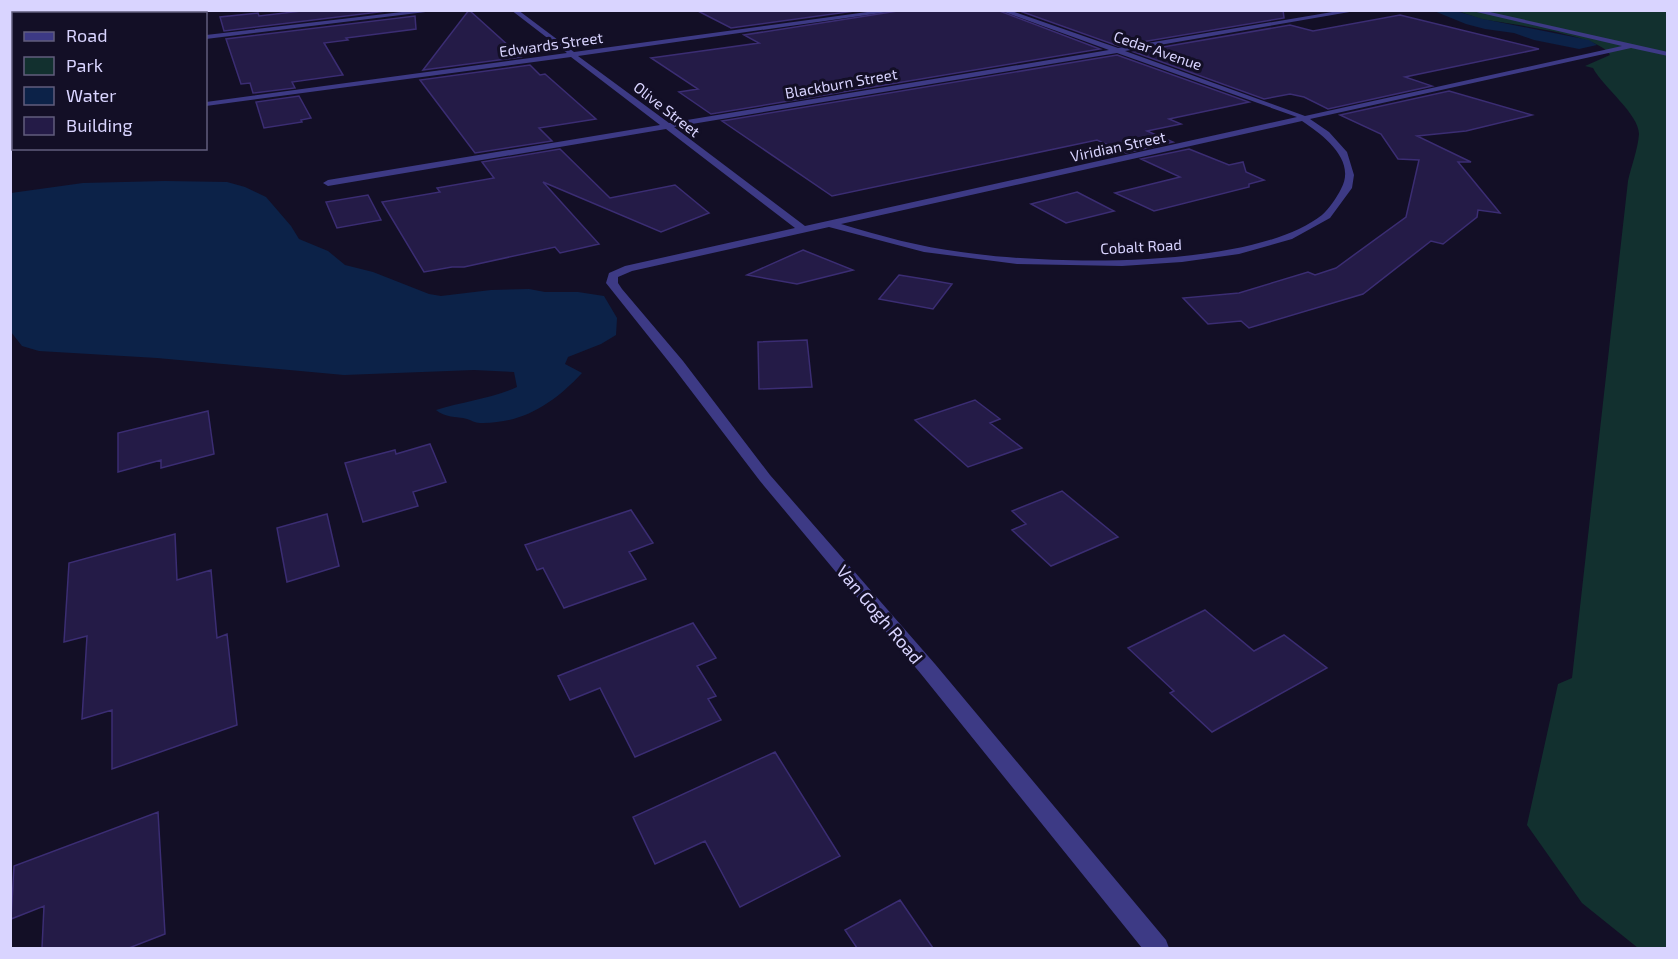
<svg xmlns="http://www.w3.org/2000/svg" width="1678" height="959" font-family="'Exo 2',sans-serif">
<style>
.green{fill:#12302f}
.water{fill:#0c2248}
.building{fill:#241b47;stroke:#3b2d73;stroke-width:1.5}
.lines{fill:none;stroke-linecap:round;stroke-linejoin:round}
.minor{fill:#3d3a85;fill-rule:evenodd}
.labels{text-anchor:middle;dominant-baseline:central;stroke-width:6;stroke-linejoin:round;paint-order:stroke}
.far-street-label{font-size:15px;fill:#d9d4ff;stroke:#130f26}
.street-label{font-size:18px;fill:#d9d4ff;stroke:#130f26}
</style>
<rect width="100%" height="100%" fill="#130f26"/>
<path class="green" d="M1456,11H1667V948H1638L1582,903L1527,825L1558,684L1572,678L1628,181C1631,167 1638,149 1639,134C1639,114 1603,87 1593,68L1585,66L1610,55C1600,34 1507,24 1482,19C1473,17 1466,13 1456,11Z"/>
<path class="water" d="M1434,11H1456L1483,19L1589,40L1597,45L1579,49L1534,40L1514,33L1485,29L1466,24Z
M165,181L227,182L245,187L266,197L291,226L299,239L328,251L345,265L373,272L429,294L441,296L491,290L529,289L545,292H578L604,296L617,318L616,335L601,344L568,357L565,364L582,373C554,403 523,424 480,423C475,423 471,420 467,419C456,416 445,418 436,410C464,401 490,399 517,387L514,372L474,370L344,375L157,358L39,351L22,346L11,332V193L83,183Z"/>
<path class="building" d="M310,10H395L224,31L220,17L258,13L259,16Z
M469,10L521,57L423,70Z
M696,10H862L731,28Z
M904,10H997L1100,49L711,114L679,92L698,89L651,58L759,43L744,35Z
M1017,10H1283L1284,18L1118,46Z
M1400,15L1539,49L1405,77L1432,86L1328,109L1304,97L1290,94L1264,99L1134,52L1290,25L1313,31Z
M415,16L416,29L346,38L348,40L324,43L343,75L292,82L295,88L253,93L250,83L241,84L226,39Z
M1117,55L1249,102L1169,119L1181,124L1147,131L1173,142L1126,153L1097,140L832,196L722,121Z
M530,65L540,75L545,74L596,119L539,128L552,141L475,153L420,80Z
M1449,91L1532,115L1466,131L1417,136L1471,162H1458L1500,213L1478,210L1477,217L1443,244L1431,241L1363,294L1249,328L1241,321L1208,324L1183,298L1239,293L1308,272L1315,275L1336,268L1406,217L1419,160L1398,159L1381,134L1340,115Z
M299,96L311,118L301,120L302,122L264,128L256,102Z
M560,149L610,198L675,185L709,213L661,232L543,182L599,244L560,253L555,247L464,267H452L424,272L382,202L440,192L437,188L494,178L482,162Z
M1189,149L1229,165L1243,162L1246,172L1264,180L1249,184V187L1154,211L1115,193L1180,177L1141,159Z
M1077,192L1114,211L1066,223L1031,204Z
M368,195L381,220L337,228L326,202Z
M803,250L853,270L797,284L747,275Z
M899,275L930,280L952,284L933,309L879,299Z
M807,340L812,387L759,389L758,342Z
M975,400L1000,419L990,423L1022,448L968,467L915,420Z
M208,411L214,454L161,468V460L118,472V433Z
M430,444L446,482L413,492L418,506L363,522L345,463L395,450L396,454Z
M1062,491L1118,537L1051,566L1012,530L1026,524L1012,511Z
M631,510L653,543L629,552L646,579L564,608L543,568L537,570L525,545Z
M327,514L339,566L287,582L277,528Z
M175,534L177,580L211,570L217,638L227,634L237,725L112,769V710L82,719L87,636L64,642L69,563Z
M1205,610L1254,651L1284,635L1327,668L1212,732L1170,693L1174,691L1128,648Z
M693,623L716,658L697,666L716,696L708,699L721,720L635,757L600,688L570,700L558,676Z
M775,752L840,856L740,907L705,841L655,864L633,817Z
M158,812L165,934L129,948H42L44,906L11,919L14,866Z
M900,900L933,948H857L845,930Z"/>
<g class="lines">
<path class="minor" d="M24,10H31L28,14H21Z
M419,10H442L206,39V35Z
M511,10H518L574,52L882,10H902L578,56L669,123L1109,50L999,10H1009L1118,48L1344,10H1361L1125,51L1305,116L1622,46L1468,10H1481L1668,52V56L1631,48L1310,119L1329,132L1347,152L1354,175L1352,188L1330,218L1292,239L1239,254L1182,262L1122,266L1017,264L924,252L829,227L632,271L618,277V283L622,289L683,361L770,475L935,664L1166,940L1169,948H1142L921,674L760,481L673,367L606,283L609,273L625,266L795,228L666,129L328,186L323,183L328,180L660,125L571,57L206,106V102L567,53ZM1117,53L1297,117L805,226L674,127ZM1302,121C1323,135 1357,160 1341,189C1337,197 1329,209 1322,215C1252,270 1047,265 961,252C920,247 881,236 841,224Z
M14,56V70L10,72V58Z
M10,127H14V132H10Z"/>
</g>
<g class="labels">
<g class="far-street-label">
<text transform="translate(551 44) rotate(-8)">Edwards Street</text>
<text transform="translate(1158 50) rotate(19)">Cedar Avenue</text>
<text transform="translate(841 83) rotate(-10)">Blackburn Street</text>
<text transform="translate(667 109) rotate(38)">Olive Street</text>
<text transform="translate(1118 146) rotate(-12)">Viridian Street</text>
<text transform="translate(1141 246) rotate(-3)">Cobalt Road</text>
</g>
<g class="street-label">
<text transform="translate(880 614) rotate(50)">Van Gogh Road</text>
</g>
</g>
<rect width="1678" height="959" fill="none" stroke="#d9d4ff" stroke-width="24"/>
<rect x="12" y="12" width="195" height="138" fill="#130f26" stroke="#625e7d" stroke-width="1.5"/>
<rect x="24" y="32" width="30" height="9" fill="#3d3a85" stroke="#625e7d" stroke-width="1.5"/>
<text x="66" y="42" font-size="18" fill="#d9d4ff">Road</text>
<rect x="24" y="57" width="30" height="18" fill="#12302f" stroke="#625e7d" stroke-width="1.5"/>
<text x="66" y="72" font-size="18" fill="#d9d4ff">Park</text>
<rect x="24" y="87" width="30" height="18" fill="#0c2248" stroke="#625e7d" stroke-width="1.5"/>
<text x="66" y="102" font-size="18" fill="#d9d4ff">Water</text>
<rect x="24" y="117" width="30" height="18" fill="#241b47" stroke="#625e7d" stroke-width="1.5"/>
<text x="66" y="132" font-size="18" fill="#d9d4ff">Building</text>
</svg>
